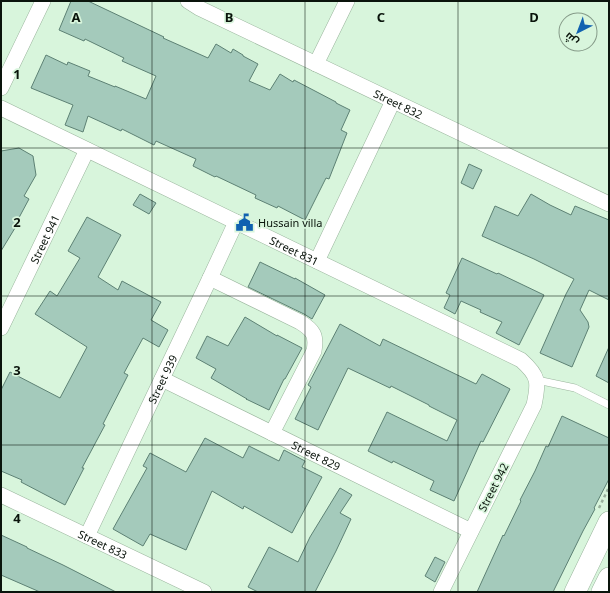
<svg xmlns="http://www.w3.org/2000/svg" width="610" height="593" font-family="'Noto Sans',Cairo,sans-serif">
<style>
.building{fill:#a4cabb;stroke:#5d8174}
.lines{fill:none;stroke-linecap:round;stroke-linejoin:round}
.lane-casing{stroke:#9ab59d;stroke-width:8}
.street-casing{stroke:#9ab59d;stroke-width:16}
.secondary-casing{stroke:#9ab59d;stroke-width:22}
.path{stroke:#99b09c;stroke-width:2.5;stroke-dasharray:3 3;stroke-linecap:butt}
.lane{stroke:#fff;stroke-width:7}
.street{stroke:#fff;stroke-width:15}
.secondary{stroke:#fff;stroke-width:21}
.grid{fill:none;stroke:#0a140c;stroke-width:1;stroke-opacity:0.55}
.labels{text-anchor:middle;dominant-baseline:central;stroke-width:3.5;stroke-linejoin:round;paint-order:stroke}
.street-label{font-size:11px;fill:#0a140c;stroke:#d8f5dc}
.poi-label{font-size:11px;fill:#0a140c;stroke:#d8f5dc;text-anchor:start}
.grid-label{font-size:13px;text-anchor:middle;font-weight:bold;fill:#0a140c;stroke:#d8f5dc;stroke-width:3.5;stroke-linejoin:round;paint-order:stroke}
</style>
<rect width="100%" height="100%" fill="#d8f5dc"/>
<path class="building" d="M71,1H88L164,37L163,38L208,58L216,44L231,53L233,49L243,55V56L258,64L249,81L270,90L280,74L293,82L294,80L336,102V103L350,110L341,130L347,133L329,179L326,178L305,220L278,206L277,208L255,198L256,195L216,176L215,177L193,166L196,159L156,141L154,145L122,129L121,131L88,116L83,132L65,125L73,105L31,88L46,55L67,65L68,62L90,71L88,76L115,87V86L146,99L156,76L122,61L124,58L85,39L84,41L59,30Z
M19,148L33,156L36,175L24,196L29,199L14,227L15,228L1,251V151Z
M469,164L482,170L473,189L461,183Z
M140,194L156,203L149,214L133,205Z
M531,194L550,205L571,215L575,206L609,220V300L589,290L580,310L588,322L589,327L572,367L540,353L566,294L574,279L534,259L482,236L495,206L518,216Z
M87,217L121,235L98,277L118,290L122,281L161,302L151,320L168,330L159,347L143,338L124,373L128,375L103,424L105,425L82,468H84L65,505L21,482L22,480L1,471V390L10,372L60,398L87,347L35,314L50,291L57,296L80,258L68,251Z
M462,258L497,274L498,273L544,295L519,345L496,333L502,322L480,312L481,310L461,301L455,314L444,308L450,295L446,293Z
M260,262L295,279V278L325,295L312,319L304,314L248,287Z
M245,317L277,336V335L302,348L285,379H284L269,410L246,399H247L211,378L216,369L196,358L207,336L228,346Z
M340,324L380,346L383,339L476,384L482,374L510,389L483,442L481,441L454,501L430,490L434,481L393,461L392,463L368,451L387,412L447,441L457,420L429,406V405L391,386L390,388L348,368L334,397L318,430L295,419L311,387L308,385Z
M609,347V383L596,376Z
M562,416L609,438V479L594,508L595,509L583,531L553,592H477L503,535L504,536L521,501L520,500L535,471L546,446L548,447Z
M205,438L243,458L249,446L279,461L284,450L305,461L302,467L322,477L292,533L244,506L243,509L212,491L186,550L150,534L143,546L113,529L147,468L143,466L150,453L186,472Z
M340,488L352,495L340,513L351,519L336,551L315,592H258L248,587L269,547L298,562L310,537Z
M1,535L27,547V548L63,565L116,592H40L1,575Z
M435,557L445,562L435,582L425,576Z"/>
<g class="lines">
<defs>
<path id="lane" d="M537,380L575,388L609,405"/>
<g id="street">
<path id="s1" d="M188,1L199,8L609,204"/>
<path d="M316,64L347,1"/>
<path d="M1,88L43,1"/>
<path id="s2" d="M1,108L521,360C539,376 539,382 534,405L441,592"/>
<path d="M317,261L393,101"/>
<path d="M210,278L300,322C313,330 317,335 314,351L272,433"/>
<path id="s3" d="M1,328L87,150"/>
<path id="s4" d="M162,379L471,531"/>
<path id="s5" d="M1,495L204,592"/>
<path id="s6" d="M87,536L210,278L236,222"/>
</g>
<path id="secondary" d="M575,592L609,522
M602,592L609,578"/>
</defs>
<use href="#lane" class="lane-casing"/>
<use href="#street" class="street-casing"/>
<use href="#secondary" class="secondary-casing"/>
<path class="path" d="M599,508L609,487"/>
<use href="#lane" class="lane"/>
<use href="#street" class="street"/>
<use href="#secondary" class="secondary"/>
</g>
<path class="grid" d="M152,1V592M305,1V592M458,1V592M1,148H609M1,296H609M1,445H609"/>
<defs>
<symbol id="civic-bare" viewBox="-9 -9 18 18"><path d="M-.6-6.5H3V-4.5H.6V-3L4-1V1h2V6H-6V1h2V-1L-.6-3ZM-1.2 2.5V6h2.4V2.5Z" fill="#1061b0" stroke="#d8f5dc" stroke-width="2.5" paint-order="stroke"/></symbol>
</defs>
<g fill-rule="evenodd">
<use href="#civic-bare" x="232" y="210" width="25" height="25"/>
</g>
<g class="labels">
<g class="street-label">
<text stroke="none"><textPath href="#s1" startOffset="234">Street 832</textPath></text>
<text stroke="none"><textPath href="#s3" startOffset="99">Street 941</textPath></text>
<text stroke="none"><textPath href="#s2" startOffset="326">Street 831</textPath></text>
<text stroke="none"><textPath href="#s6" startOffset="174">Street 939</textPath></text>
<text stroke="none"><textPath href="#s4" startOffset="172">Street 829</textPath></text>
<text transform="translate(493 487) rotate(-63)">Street 942</text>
<text stroke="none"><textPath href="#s5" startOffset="113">Street 833</textPath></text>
</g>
<g class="poi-label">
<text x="258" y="222">Hussain villa</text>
</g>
</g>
<g class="grid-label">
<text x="76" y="22">A</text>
<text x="229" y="22">B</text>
<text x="381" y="22">C</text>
<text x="534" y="22">D</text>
<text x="17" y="79">1</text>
<text x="17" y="227">2</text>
<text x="17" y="375">3</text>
<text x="17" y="523">4</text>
</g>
<rect width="610" height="593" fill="none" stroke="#0a140c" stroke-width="4"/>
<g transform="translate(578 32) rotate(222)"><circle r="19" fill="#d8f5dc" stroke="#869b89"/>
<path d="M0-3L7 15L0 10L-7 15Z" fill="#1061b0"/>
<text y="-6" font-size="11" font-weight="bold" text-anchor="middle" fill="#0a140c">ش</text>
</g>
</svg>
